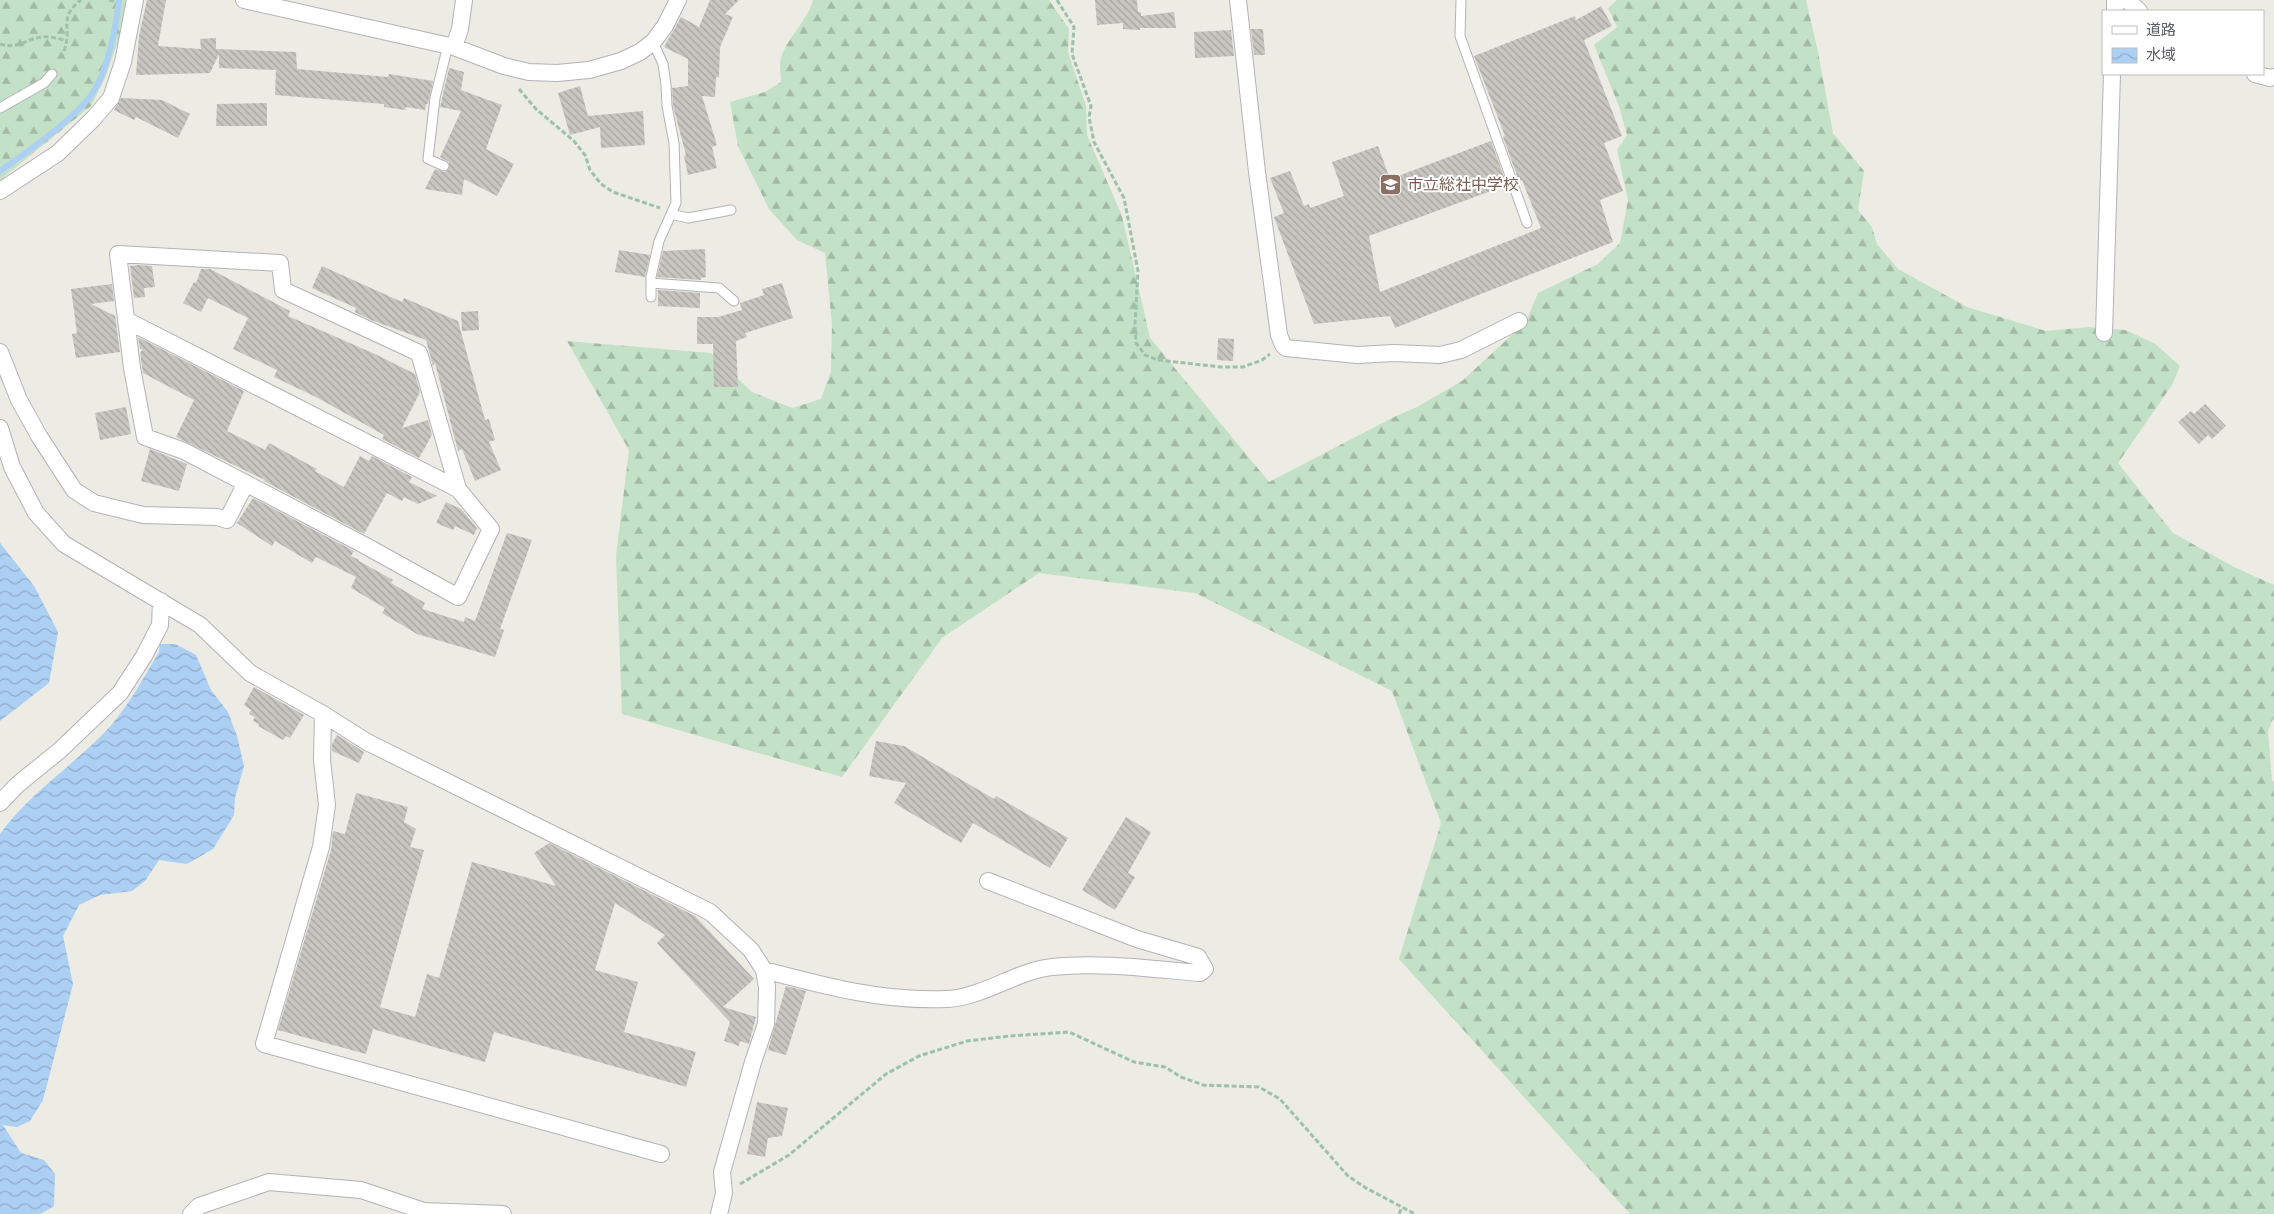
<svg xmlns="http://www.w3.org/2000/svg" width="2274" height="1214" font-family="'Sofia Sans Condensed','Noto Sans JP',sans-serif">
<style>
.forest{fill:url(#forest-firs)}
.water{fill:url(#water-waves)}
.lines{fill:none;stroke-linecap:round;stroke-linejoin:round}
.stream{stroke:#accff4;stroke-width:6}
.building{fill:url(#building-back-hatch)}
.service-casing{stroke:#b1b3b7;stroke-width:11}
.minor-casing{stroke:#b1b3b7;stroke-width:18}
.path{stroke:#9dc1aa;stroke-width:3;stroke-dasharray:5 2.5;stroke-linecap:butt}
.service{stroke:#fff;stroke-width:9}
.minor{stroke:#fff;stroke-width:16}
.labels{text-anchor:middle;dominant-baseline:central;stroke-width:4;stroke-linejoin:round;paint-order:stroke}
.education-label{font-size:16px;fill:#785e54;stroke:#fff;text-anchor:start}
</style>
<defs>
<pattern id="forest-firs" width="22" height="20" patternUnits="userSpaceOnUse" patternTransform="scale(1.25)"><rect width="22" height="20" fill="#c3e1c6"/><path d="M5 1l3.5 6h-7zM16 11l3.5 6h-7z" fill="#a2baa4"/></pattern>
<pattern id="water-waves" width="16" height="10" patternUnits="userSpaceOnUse" patternTransform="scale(1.25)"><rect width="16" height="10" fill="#accff4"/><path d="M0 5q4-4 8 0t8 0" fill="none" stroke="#8fabc9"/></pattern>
<pattern id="building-back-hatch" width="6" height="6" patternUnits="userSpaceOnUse" patternTransform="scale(1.25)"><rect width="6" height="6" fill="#c8c6c0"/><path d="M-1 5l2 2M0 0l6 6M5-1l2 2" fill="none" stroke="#a6a49f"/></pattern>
</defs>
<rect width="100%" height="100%" fill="#ecebe4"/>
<path class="forest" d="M0,0H127L124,25L105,78L91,106L0,180Z
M813,0H1049L1069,29L1068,52L1086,106L1087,135L1122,216L1150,338L1269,482L1394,417L1417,407L1462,381L1526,322L1538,293L1598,264L1620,243L1628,200L1617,150L1627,135L1619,106L1594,45L1617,27L1608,8L1617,0H1806L1818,52L1833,133L1864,171L1858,210L1872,227L1877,244L1898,269L1967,307L2046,331L2089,327L2125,330L2154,343L2180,366L2172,385L2118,463L2173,533L2234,567L2274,585V717L2268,731L2272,781H2274V1214H1630L1399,959L1441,823L1392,691L1195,593L1039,573L942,638L842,777L622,714L616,556L629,450L567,341L711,353L752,392L792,408L821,399L831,371L832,324L825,253L797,240L769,209L738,146L730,102L765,92L781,82C781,75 779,65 781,58C788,36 807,22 813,0Z"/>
<path class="water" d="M0,543L34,586L58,632L49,683L0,721Z
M160,644H175L196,655L211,690L228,712L237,736L244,766L235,798L234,815L213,849L187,864L159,860L145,881L132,891L100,895L79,905L63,936L73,984L43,1100L30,1121L17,1127L3,1125L21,1153L44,1160L55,1174L54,1206L40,1214H0V834C28,795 67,770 101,736C125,713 142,680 159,652Z"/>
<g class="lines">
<path class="stream" d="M0,171C26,153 70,122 89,98C107,76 116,28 119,0"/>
</g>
<path class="building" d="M147,0H166L158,46L201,49L200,39L216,38V49L296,52L297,69L388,77L389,74L433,81L428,104H426L425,110L406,107L405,110L384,107V104L275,95L276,70L219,68V54L210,73L136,75L139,36Z
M710,0H739L725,14L733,17L720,47L719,77H716L715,97L702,96L717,145L712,147L717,168L688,175L684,156L686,155L673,106L672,88L688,86V59L664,47L681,17L699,27Z
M1095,0H1137L1138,12H1141V16L1174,12L1176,28H1140V30L1123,29V23L1097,25Z
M1601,6L1612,26L1584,40L1622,136L1604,143L1623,191L1600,200L1613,242L1395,328L1390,316L1314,324L1274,217L1284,213L1270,178L1290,171L1304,206L1309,204L1310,208L1344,196L1332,162L1378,146L1390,179L1491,141L1507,185L1369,236L1380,292L1541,228L1522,180L1519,181L1503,137L1505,136L1474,56L1575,16L1576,20Z
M1251,29H1263L1265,55H1254Z
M1231,30L1234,56L1195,58L1194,32Z
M449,68L464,72L461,90L502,105L486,149L514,164L497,196L464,179L462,195L425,189L435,169L444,172L449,169V162L440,157L461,111L440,107Z
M580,86L588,116L643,111L645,145L601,148L600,127L570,135L558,93Z
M121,98L162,100L190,114L178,138L136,117L134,120L114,110Z
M267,103V126H216L217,104Z
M705,249L706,277L701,278V280L657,277L663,251Z
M619,250L650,255L645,277L615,272Z
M138,265L152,266L155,287L144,288L145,297L134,298L130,266Z
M322,266L402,302L404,298L458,321L485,420L489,419L495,440L489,442L501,470L475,481L462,449L458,451L435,363L433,366L426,340L371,320L355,312L356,308L312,288Z
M201,269H210L290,311L288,316L375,354L415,374L420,392L402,428L428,420L432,435L419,458L382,439L384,435L318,398L274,377L277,370L233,349L248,318L208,298L201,312L183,303L194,282L196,283Z
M782,283L793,318L745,333L747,337L736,341L738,387H714L713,344H697V317H718L742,310L740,303L764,295L762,289Z
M112,284L114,301L91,304L115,316L120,352L76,358L72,334L77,333L71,289Z
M658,290L700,293V308L658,306Z
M478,311L479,330L462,331L461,312Z
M138,337L244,391L227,431L265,450L269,443L317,469L315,471L344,487L360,456L369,461L372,456L412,477L409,482L437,496L418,504L404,497L402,501L387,493L364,534L264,481L265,480L176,437L194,400L143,373L140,353L143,349H140Z
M1218,338L1234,339L1233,361L1217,360Z
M2205,404L2226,426L2212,439L2208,435L2199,444L2178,422L2191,411L2194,414Z
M126,407L131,434L100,440L95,413Z
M150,449L187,464L179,491L141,481Z
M253,498L354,551L351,556L359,560V561L393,580L391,583L425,603L422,609L464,622L465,617L475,621L507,533L532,540L500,629L504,630L495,657L417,634L382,613L385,608L351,588L356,577L316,557L312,563L275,541L272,546L237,523Z
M446,502L461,509L477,528L474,535L455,526L453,530L436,523Z
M254,687L304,715L290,738L286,736L283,740L258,726L259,724L253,721L255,717L249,714L251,710L244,705Z
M337,735L364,752L359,763L332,751V744Z
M876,741L904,746L994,799L996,796L1068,838L1050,868L973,823L961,843L894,803L906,783L869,776Z
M356,793L408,807L404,822L416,829L410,847L424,850L380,1007L415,1017L427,974L439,978L472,862L556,886L534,853L549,843L695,916L754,979L723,1007L756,1017L749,1044L740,1041L739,1046L724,1041L730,1022L657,943L665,935L615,903L595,970L638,982L624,1032L696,1052L686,1087L494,1032L485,1062L373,1029L366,1054L278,1030L331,850L333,831L345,834Z
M1126,817L1151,832L1128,873L1135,877L1115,910L1082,890Z
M786,986L806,991L786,1055L768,1050Z
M757,1102L788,1108L782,1136L768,1138L765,1157L747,1154Z"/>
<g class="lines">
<defs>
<path id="service" d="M1461,0L1460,36L1527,223
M0,108L44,83L52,74
M444,166L428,159L435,98L448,45
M671,214L688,218L731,210
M651,283L719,288L734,301
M651,297V277L659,241L676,203L674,143L667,106L666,85L663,64L653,42"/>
<path id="minor" d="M244,0L454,47L504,66L529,72L557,73L589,70L621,61L640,52L653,42L665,26L678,0
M1238,0L1257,172L1279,335L1283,345L1286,348L1357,355L1394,353L1440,355L1461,350L1519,321
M2127,0L2139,11
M2115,11V0
M454,47L460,29L464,0
M2255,74L2270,78L2274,77
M0,191L58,153L93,119L111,98L123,62L135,0
M118,254L280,263L283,290L419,353L458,489L491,529L458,597L364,545L184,451L145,437L132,368Z
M128,321L458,489
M2104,333L2112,74
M0,352L19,400L39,436L74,490L94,503L143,515L217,517L227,520L246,483
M0,428L12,467L36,513L64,544L200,625L250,673L323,714L367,742L710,912L751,950L764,970L767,987L766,1024L753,1062L722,1172L724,1193L719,1214
M323,714L322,760L327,805L321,847L264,1044L661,1154
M0,803L17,785L59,751L120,693L144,656L160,625L161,601
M764,970C824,986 884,1002 947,999C984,997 1016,971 1052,967C1101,962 1151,969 1200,973L1205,969L1198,957L1137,939L988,881
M191,1214L199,1206L269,1182L361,1190L424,1211L503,1214"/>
</defs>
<use href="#service" class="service-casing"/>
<use href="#minor" class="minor-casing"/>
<path class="path" d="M109,0L116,2
M1057,0L1074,27L1072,54L1091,106L1089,117L1094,142L1124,198L1138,271L1135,324L1136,343L1145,355L1158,360L1221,367H1243L1262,360L1270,354
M0,44C19,50 26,38 43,37C51,36 60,39 67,41
M64,51C73,27 57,19 81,0
M519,89L536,109L574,141L585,155L590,170L601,184L613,192L660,208
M740,1184L789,1155L886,1074L919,1056L967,1041L1009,1036L1069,1032L1134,1062L1165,1067L1181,1077L1203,1085L1259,1087L1280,1099L1348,1176L1366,1188L1415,1214
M1399,1214L1402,1207"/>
<use href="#service" class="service"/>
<use href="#minor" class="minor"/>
</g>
<defs>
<symbol id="school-square" viewBox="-11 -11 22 22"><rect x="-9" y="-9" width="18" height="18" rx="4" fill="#8d6e63" stroke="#fff"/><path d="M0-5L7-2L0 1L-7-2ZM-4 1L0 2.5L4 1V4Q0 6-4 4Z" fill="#fff"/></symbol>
</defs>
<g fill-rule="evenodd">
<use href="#school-square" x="1378" y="172" width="25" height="25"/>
</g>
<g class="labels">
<g class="education-label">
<text x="1407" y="185">市立総社中学校</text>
</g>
</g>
<rect x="2102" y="10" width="162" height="65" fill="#ffffff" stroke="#bebfc0"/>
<rect x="2112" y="26" width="25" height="8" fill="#ffffff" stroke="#bebfc0"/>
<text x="2146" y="35" font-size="15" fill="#5c5e62">道路</text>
<rect x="2112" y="48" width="25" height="15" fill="url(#water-waves)" stroke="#bebfc0"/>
<text x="2146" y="60" font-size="15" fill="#5c5e62">水域</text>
</svg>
